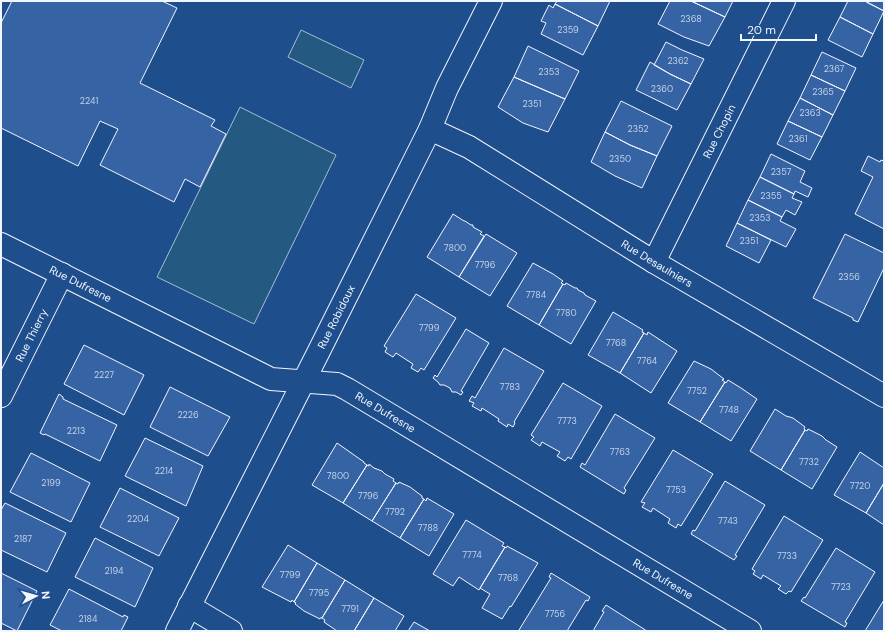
<svg xmlns="http://www.w3.org/2000/svg" width="885" height="632" font-family="'DM Sans',sans-serif">
<style>
.green{fill:#245a82;stroke:#a8bbd7}
.building{fill:#3563a3;stroke:#f2f6ff}
.lines{fill:none;stroke-linecap:round;stroke-linejoin:round}
.minor-casing{stroke:#f2f6ff;stroke-width:24}
.minor{stroke:#1f4e8c;stroke-width:22}
.labels{text-anchor:middle;dominant-baseline:central;stroke-width:3;stroke-linejoin:round;paint-order:stroke}
.number-label{font-size:9px;fill:#c3d1e8}
.street-label{font-size:11px;fill:#f2f6ff;stroke:#1f4e8c}
</style>
<rect width="100%" height="100%" fill="#1f4e8c"/>
<path class="green" d="M301,30L364,60L351,88L288,57Z
M240,107L336,155L254,324L157,277Z"/>
<path class="building" d="M12,1H162L177,8L140,83L215,120L211,126L226,134L200,187L185,179L174,202L100,165L118,129L100,121L78,166L1,128V23Z
M557,1H610L598,26L555,4Z
M670,1H691L725,17L709,46L684,37L658,24Z
M691,1H733L725,17Z
M848,1H865L884,11L873,34L840,17Z
M865,1H884V11L868,3Z
M555,4L598,26L583,55L541,34L546,23L541,21L549,5L553,8Z
M840,17L873,34L862,57L828,40Z
M666,42L682,50L704,59L691,84L670,74L654,65Z
M528,46L579,71L565,99L514,77Z
M822,52L856,68L845,91L811,75Z
M650,62L670,74L691,84L677,110L636,90Z
M811,75L845,91L833,115L800,98Z
M514,77L565,99L548,132L523,123L498,107Z
M800,98L833,115L822,137L788,121Z
M621,101L672,126L657,156L630,145L605,132Z
M788,121L822,137L810,160L777,144Z
M605,132L630,145L657,156L642,188L615,176L591,162Z
M771,154L805,171L800,182L812,188L808,197L795,191L794,194L760,177Z
M868,156L880,162L881,160L884,161V229L855,214L873,177L861,171Z
M760,177L794,194L792,198L802,202L795,215L786,210L782,217L748,200Z
M748,200L782,217L780,221L796,229L786,247L737,223Z
M453,214L464,221H465L471,225H473V227L482,232L480,234L484,236L459,277L427,257Z
M737,223L771,240L759,263L726,246Z
M486,234L517,253L490,296L459,277Z
M845,234L884,253V268L858,322L853,320V318L813,298Z
M533,263L553,274L563,281L561,283L563,284L539,325L507,306Z
M566,283L575,288H577L578,290L584,293L585,295L596,301L571,344L539,325L563,284L565,285Z
M416,294L456,318L424,370L421,368L418,372L411,368L413,364L396,353L393,357L385,352L387,348L384,346Z
M613,312L643,330L642,332L644,333L620,373L588,355Z
M466,329L489,343L461,391L463,392L461,395L456,392H452L450,388L444,385H440L438,382L433,378L435,375L437,377Z
M648,332L677,351L651,393L620,373L644,333L647,335Z
M84,345L144,375L124,415L64,384Z
M504,348L544,371L514,422L515,423L513,427L508,424L507,427L498,421L499,419L482,408L481,411L472,406L474,403L469,401L472,396L475,398Z
M694,361L711,369L724,379L722,380L725,382L700,422L668,403Z
M728,380L741,388L757,399L731,441L700,422L725,382L726,383Z
M563,383L602,406L571,459L568,457L565,461L557,456L560,452L542,442L540,446L531,440L534,437L531,435Z
M170,387L230,417L208,456L150,427Z
M59,394L63,397V399L117,425L100,461L45,434L44,435L40,433Z
M775,409L786,416L793,418L805,427L804,429L805,430L781,470L750,451Z
M615,414L655,438L624,488L626,490L624,494L580,467L582,463L585,465Z
M808,429L822,436L826,440L837,447L812,489L781,470L805,430L807,431Z
M145,438L203,466L186,506L125,476Z
M337,443L364,462V463L367,465L343,503L312,485Z
M673,450L713,474L681,526L678,524L676,528L668,523L670,519L653,508L651,512L642,507L645,503L641,502Z
M860,452L884,468V483L866,513L834,495Z
M31,453L90,483L71,522L10,492Z
M369,464L374,468L382,471L385,474L394,479L393,481L396,483L372,521L343,503L367,465L369,466Z
M725,481L765,505L735,555L737,556L734,560L691,534L693,530L695,531Z
M399,482L410,487L422,496V498L424,499L400,538L372,521L396,483L398,484Z
M884,483V525L866,513Z
M120,488L179,518L159,556L100,527Z
M427,498L454,514L429,556L400,538L424,499L426,501Z
M5,503L66,533L47,572L1,550V510Z
M784,516L823,540L791,592L789,591L786,594L778,589L781,586L763,575L761,579L753,574L755,571L752,569Z
M466,520L504,543L502,546L505,547L479,590L459,577L453,586L433,574Z
M95,538L153,568L135,607L75,577Z
M288,545L317,563L294,602L292,600L291,602L262,587Z
M507,546L538,563L511,607L510,606L502,619L482,608L490,594L480,588L505,547L506,548Z
M836,548L875,572L845,622L847,623L845,627L801,601L804,597L805,598Z
M317,563L345,580L322,618H320V619L304,611L295,604L296,603L294,602Z
M1,573L37,591L17,631L1,623Z
M551,573L590,597L588,601L586,600L567,631H521L519,630L551,578L549,577Z
M345,580L374,598L354,631H337L324,622L325,620L322,618Z
M69,589L123,617L124,615L128,617L121,631H62L50,625Z
M374,598L404,616L395,631H354Z
M884,600V631H865Z
M606,605L647,631H593L604,612L602,611Z
M414,622L430,631H408Z"/>
<g class="lines">
<defs>
<g id="minor">
<path id="s1" d="M430,129L469,147L654,262L884,396"/>
<path id="s2" d="M1,244L271,379L337,384L347,389L750,631"/>
<path id="s3" d="M654,262L784,1"/>
<path id="s4" d="M1,396L62,274"/>
<path d="M189,606L231,631"/>
<path id="s5" d="M177,631L318,353L430,129L447,88L491,1"/>
</g>
</defs>
<use href="#minor" class="minor-casing"/>
<use href="#minor" class="minor"/>
</g>
<g class="labels">
<g class="number-label">
<text x="691" y="19">2368</text>
<text x="568" y="30">2359</text>
<text x="678" y="61">2362</text>
<text x="834" y="69">2367</text>
<text x="549" y="72">2353</text>
<text x="662" y="89">2360</text>
<text x="823" y="92">2365</text>
<text x="89" y="101">2241</text>
<text x="532" y="104">2351</text>
<text x="810" y="113">2363</text>
<text x="638" y="129">2352</text>
<text x="798" y="139">2361</text>
<text x="620" y="159">2350</text>
<text x="781" y="172">2357</text>
<text x="771" y="196">2355</text>
<text x="760" y="218">2353</text>
<text x="749" y="241">2351</text>
<text x="455" y="248">7800</text>
<text x="485" y="265">7796</text>
<text x="849" y="277">2356</text>
<text x="536" y="295">7784</text>
<text x="566" y="313">7780</text>
<text x="429" y="328">7799</text>
<text x="616" y="343">7768</text>
<text x="647" y="361">7764</text>
<text x="104" y="375">2227</text>
<text x="510" y="387">7783</text>
<text x="697" y="391">7752</text>
<text x="729" y="410">7748</text>
<text x="188" y="415">2226</text>
<text x="567" y="421">7773</text>
<text x="76" y="431">2213</text>
<text x="620" y="452">7763</text>
<text x="809" y="462">7732</text>
<text x="164" y="471">2214</text>
<text x="338" y="476">7800</text>
<text x="51" y="483">2199</text>
<text x="860" y="486">7720</text>
<text x="676" y="490">7753</text>
<text x="368" y="496">7796</text>
<text x="395" y="512">7792</text>
<text x="138" y="519">2204</text>
<text x="728" y="521">7743</text>
<text x="428" y="528">7788</text>
<text x="23" y="539">2187</text>
<text x="472" y="555">7774</text>
<text x="787" y="556">7733</text>
<text x="114" y="571">2194</text>
<text x="290" y="575">7799</text>
<text x="508" y="578">7768</text>
<text x="841" y="587">7723</text>
<text x="319" y="593">7795</text>
<text x="350" y="609">7791</text>
<text x="555" y="614">7756</text>
<text x="88" y="619">2184</text>
</g>
<g class="street-label">
<text stroke="none"><textPath href="#s3" startOffset="146">Rue Chopin</textPath></text>
<text stroke="none"><textPath href="#s1" startOffset="264">Rue Desaulniers</textPath></text>
<text stroke="none"><textPath href="#s2" startOffset="89">Rue Dufresne</textPath></text>
<text stroke="none"><textPath href="#s5" startOffset="352">Rue Robidoux</textPath></text>
<text stroke="none"><textPath href="#s4" startOffset="68">Rue Thierry</textPath></text>
<text stroke="none"><textPath href="#s2" startOffset="424">Rue Dufresne</textPath></text>
<text stroke="none"><textPath href="#s2" startOffset="748">Rue Dufresne</textPath></text>
</g>
</g>
<rect width="885" height="632" fill="none" stroke="#f2f6ff" stroke-width="4"/>
<g transform="translate(36 596) rotate(84)" stroke="#1f4e8c" stroke-width="3" paint-order="stroke">
<path d="M0-3L7 15L0 10L-7 15Z" fill="#f2f6ff"/>
<text y="-6" font-size="11" font-weight="bold" text-anchor="middle" fill="#f2f6ff">N</text>
</g>
<path d="M741 34v6h75v-6" fill="none" stroke="#f2f6ff" stroke-width="2"/>
<text x="747" y="34" font-size="12" fill="#f2f6ff" stroke="#1f4e8c" stroke-width="3" paint-order="stroke">20 m</text>
</svg>
